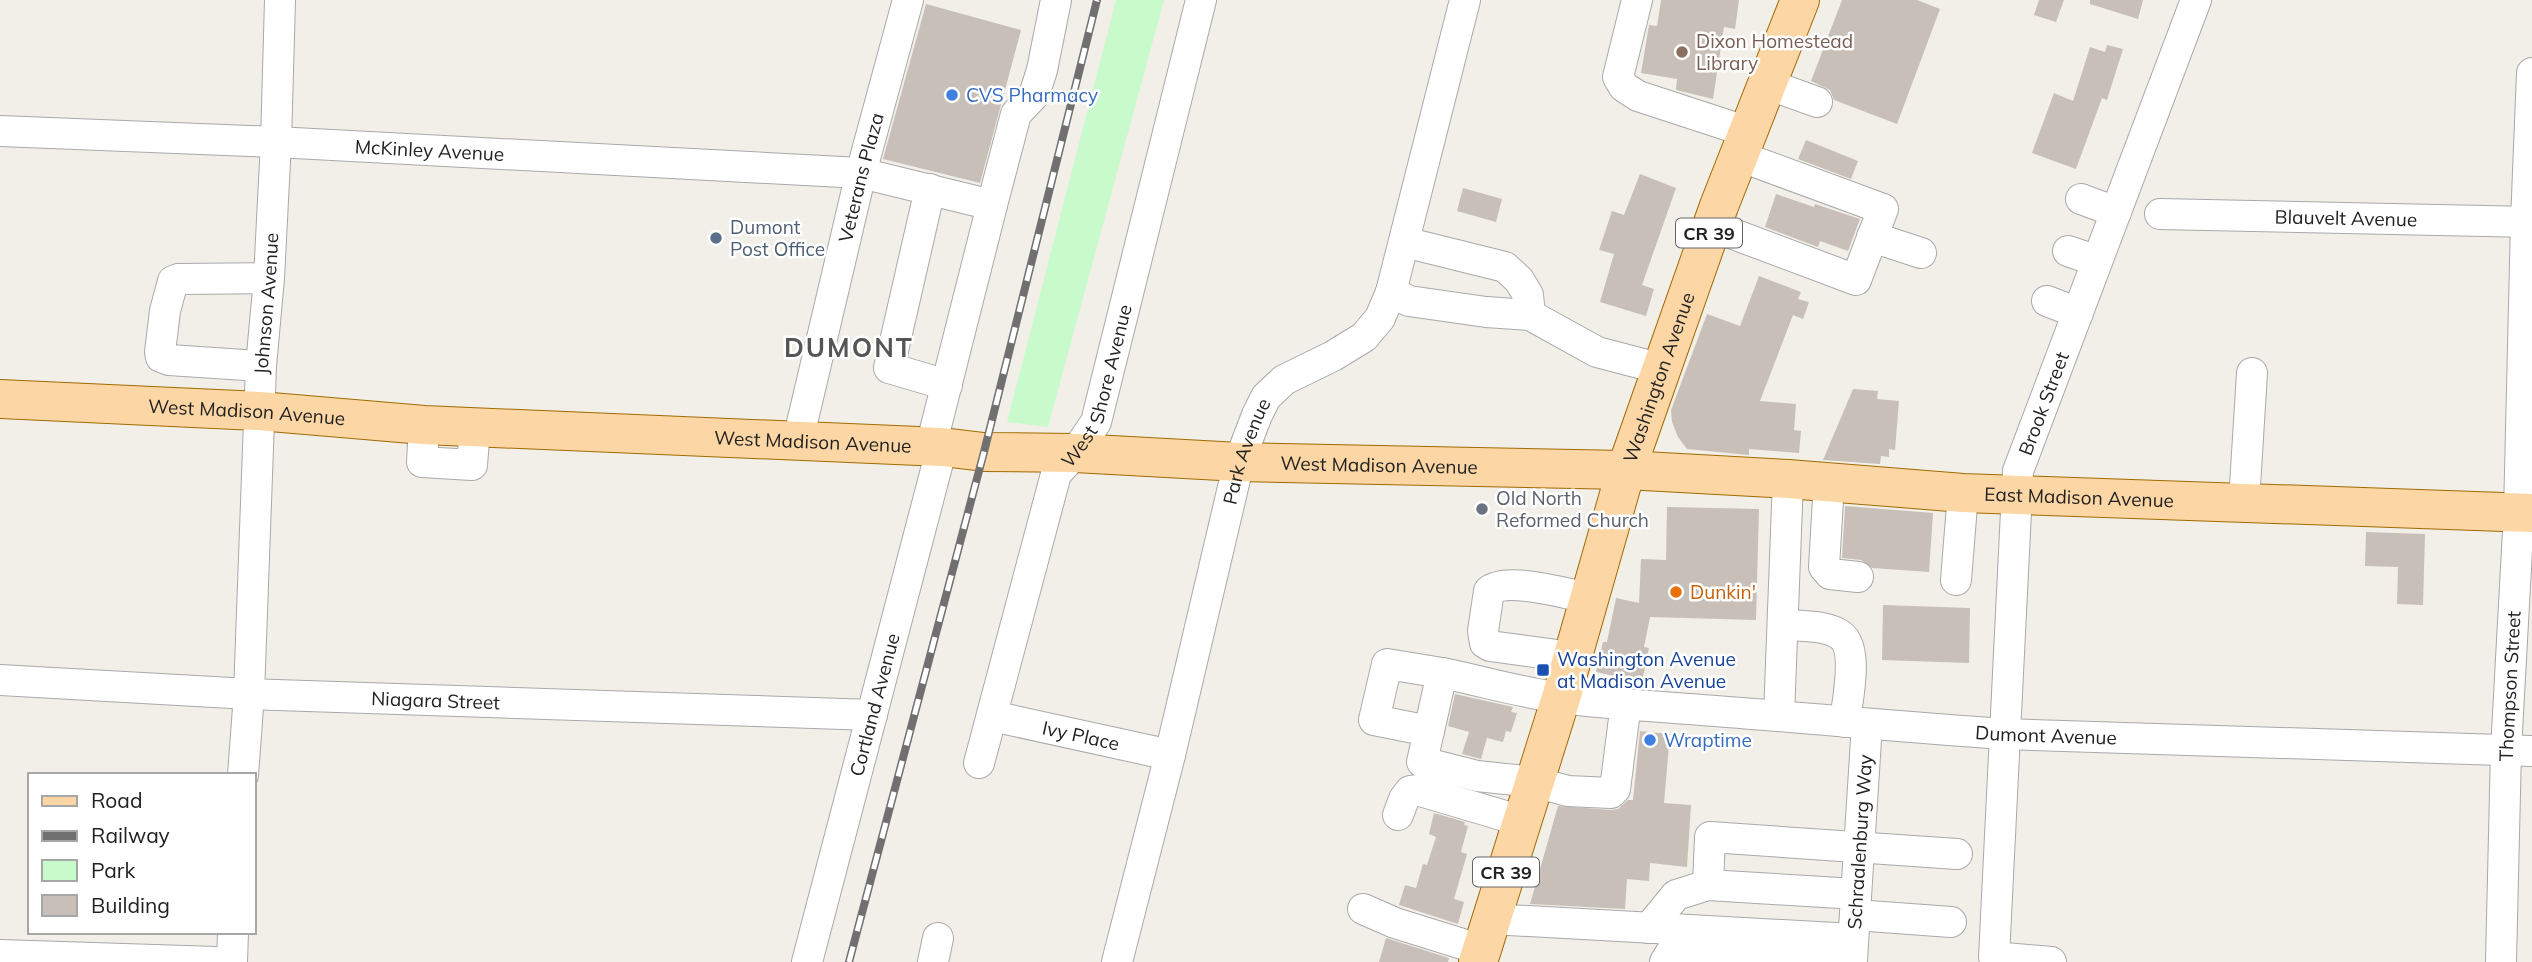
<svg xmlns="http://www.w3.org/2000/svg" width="2532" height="962" font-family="Mulish,sans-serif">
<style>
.park{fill:#c8facc}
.building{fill:#c7bfb8}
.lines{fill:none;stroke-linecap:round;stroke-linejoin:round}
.minor-casing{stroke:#a9a9a9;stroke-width:32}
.major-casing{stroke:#a06b00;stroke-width:40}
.minor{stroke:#fff;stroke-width:30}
.major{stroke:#fcd6a4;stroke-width:38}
.rail-casing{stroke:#707070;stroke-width:8}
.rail{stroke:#fff;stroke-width:5;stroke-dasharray:16;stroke-linecap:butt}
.education-dot{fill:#8d6e63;stroke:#fff;stroke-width:2.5}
.shop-dot{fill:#3f7fe0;stroke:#fff;stroke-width:2.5}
.service-dot{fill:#5c6f8a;stroke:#fff;stroke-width:2.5}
.worship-dot{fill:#6b7280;stroke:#fff;stroke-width:2.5}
.food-dot{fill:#e8710a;stroke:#fff;stroke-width:2.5}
.transit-dot{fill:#1a4fb4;stroke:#fff;stroke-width:2.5}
.labels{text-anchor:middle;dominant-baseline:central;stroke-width:5;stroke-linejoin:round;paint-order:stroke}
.shield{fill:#fff;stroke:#646464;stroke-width:2}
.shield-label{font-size:18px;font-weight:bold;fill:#222}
.education-label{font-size:19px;fill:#785e54;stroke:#fff;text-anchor:start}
.shop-label{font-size:19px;fill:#366cbe;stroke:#fff;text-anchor:start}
.street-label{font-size:19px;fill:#222;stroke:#fff}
.service-label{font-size:19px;fill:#4e5e75;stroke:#fff;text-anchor:start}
.worship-label{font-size:19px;fill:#5b616d;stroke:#fff;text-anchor:start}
.food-label{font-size:19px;fill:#c56008;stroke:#fff;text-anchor:start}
.transit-label{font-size:19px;fill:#164399;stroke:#fff;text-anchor:start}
.district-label{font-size:26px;font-weight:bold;letter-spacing:2px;fill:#555;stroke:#fff}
</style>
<rect width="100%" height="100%" fill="#f2efe9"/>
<path class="park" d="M1116,0H1164L1048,427L1007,422Z"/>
<path class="building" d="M1661,0H1739L1735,29L1724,27L1713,99L1676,90L1677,79L1641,73L1649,25L1657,26Z
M1842,0H1917L1940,9L1897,124L1834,100L1830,90L1811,81Z
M2039,0H2064L2056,22L2034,15Z
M2090,0H2143L2138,19L2090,4Z
M926,4L1021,30L980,183L883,159Z
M2107,45L2123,49L2107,100L2102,98L2076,169L2032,153L2054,93L2073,101L2090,47L2105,52Z
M1806,140L1858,161L1851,179L1798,159Z
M1640,174L1676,188L1642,285L1654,289L1646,316L1600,302L1614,254L1599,250L1612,211L1624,215Z
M1463,188L1502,199L1496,222L1457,211Z
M1776,194L1814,207L1815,204L1860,219L1848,251L1820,241L1818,247L1765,227Z
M1759,276L1801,292L1798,299L1809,302L1803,319L1793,315L1760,401L1796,404L1794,430L1801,431L1799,453L1749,449V455L1687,449L1678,437L1672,422L1671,410L1707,314L1740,326Z
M1853,389L1878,391L1877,399L1899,401L1895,450L1889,449V457L1881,456L1880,464L1823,460Z
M1845,506L1933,513L1929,572L1872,568L1861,560L1842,558Z
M1667,507L1759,509L1756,620L1650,617L1644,647L1649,648L1642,682L1596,672L1603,642H1607L1616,598L1639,603L1641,559L1666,560Z
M2366,532L2425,534L2423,605L2397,604L2398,567L2365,566Z
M1883,605L1970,608L1969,663L1882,660Z
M1455,694L1513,707L1511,712L1517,713L1511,732L1506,731L1503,742L1487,738L1481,759L1462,754L1469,732L1448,726Z
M1640,731L1670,734L1664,803L1691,805L1687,867L1650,863L1649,881L1627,879L1625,909L1530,904L1558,806L1611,810L1618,809L1628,800H1633Z
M1434,813L1465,822L1464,825L1468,826L1461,852L1467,854L1454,899L1464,902L1458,924L1399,905L1405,885L1416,888L1423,864L1427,865L1436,837L1429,834Z
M1386,938L1449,958L1448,962H1379Z"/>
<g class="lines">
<defs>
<g id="minor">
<path d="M1637,0L1618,77L1624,87L1638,96L1748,132"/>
<path d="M1767,84L1817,102"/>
<path id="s1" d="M0,131L276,142L861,173L992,205L931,446"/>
<path d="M930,189L889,368L947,385"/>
<path d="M2081,199L2116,212"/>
<path d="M992,205L1016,114L1034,95L1042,70L1056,0"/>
<path id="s2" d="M2160,214L2532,222"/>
<path d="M1712,226L1856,280L1883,209L1739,156"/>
<path d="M1872,237L1921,253"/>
<path d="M1404,242L1505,267L1519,280L1528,295L1530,315"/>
<path d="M2068,251L2097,261"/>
<path d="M1391,292L1409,301L1486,312L1530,315L1597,352L1662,369"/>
<path d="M2047,301L2078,313"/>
<path d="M261,366L169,360L161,357L160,352L165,311L173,281L178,279L269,278"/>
<path d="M424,425L422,462L472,465L475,427"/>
<path id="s3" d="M798,440L861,173L908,0"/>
<path d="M1829,482L1824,567L1830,574L1858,577"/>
<path d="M2244,502L2252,373"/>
<path d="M1956,580L1963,493"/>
<path d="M1783,625C1800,626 1821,625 1837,633C1861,644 1847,700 1845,722"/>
<path d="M1572,657L1490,646L1485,643L1483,631L1489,591C1507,576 1566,594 1589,598"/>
<path id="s4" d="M0,680L249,694L872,715"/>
<path id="s5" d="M1626,703L1615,789L1611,793L1568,791L1534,782L1477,776L1422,762L1442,673C1482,681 1522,693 1562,698C1617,705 1672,707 1727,712C1820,719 1912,728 2004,734L2532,751"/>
<path id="s6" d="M992,716L1170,755"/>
<path d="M1779,716L1788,479"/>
<path d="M1429,731L1374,720L1387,664L1442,673"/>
<path id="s7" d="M979,763L1056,474L1075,453L1096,422L1201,0"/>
<path id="s8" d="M243,775L249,694L261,366L269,278L276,142L280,0"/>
<path d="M1398,815L1404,799L1410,791L1417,790L1522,821"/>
<path d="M1708,885L1710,837L1957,854"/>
<path d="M1363,909L1395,923L1482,950"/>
<path d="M1855,915L1951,922"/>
<path d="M1491,919L1853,939"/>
<path d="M1649,928L1676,895L1708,885L1856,894"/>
<path d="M0,955L216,962"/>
<path d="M232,962L233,932"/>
<path id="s9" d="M807,962L942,447"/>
<path d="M933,962L938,938"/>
<path id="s10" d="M1117,962L1170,755L1239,462L1257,415L1266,397L1284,380L1333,356L1364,337L1380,318L1391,292L1465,0"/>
<path id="s11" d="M1665,962L1673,949L1852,960L1867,724"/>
<path id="s12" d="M2051,962L1994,957L2018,471L2196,0"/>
<path id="s13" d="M2501,962L2506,750L2519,513L2526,222L2532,73"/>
</g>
<g id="major">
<path id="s14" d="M0,399L259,411L424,425L942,447L984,452L1075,453L1239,462L1626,470L1788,479L1963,493L2532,513"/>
<path id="s15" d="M1478,962L1561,698L1626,470L1719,206L1800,0"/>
</g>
</defs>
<use href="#minor" class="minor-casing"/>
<use href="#major" class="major-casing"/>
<use href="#minor" class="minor"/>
<use href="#major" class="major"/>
<defs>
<path id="rail" d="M849,962L984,452L1097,0"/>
</defs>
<use href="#rail" class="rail-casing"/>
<use href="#rail" class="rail"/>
</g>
<circle class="education-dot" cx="1682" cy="52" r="7"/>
<g class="shop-dot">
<circle cx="952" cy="95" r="7"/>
<circle cx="1650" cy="740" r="7"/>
</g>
<circle class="service-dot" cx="716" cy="238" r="7"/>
<circle class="worship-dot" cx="1482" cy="509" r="7"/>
<circle class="food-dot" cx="1676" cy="592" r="7"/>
<rect class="transit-dot" x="1536" y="663" width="14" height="14" rx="3.5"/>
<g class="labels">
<g class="shield">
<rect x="1676" y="218.5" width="66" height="29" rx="5"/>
<rect x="1473" y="857.5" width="66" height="29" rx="5"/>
</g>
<g class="shield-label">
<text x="1709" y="233">CR 39</text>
<text x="1506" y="872">CR 39</text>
</g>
<g class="education-label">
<text x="1696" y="41">Dixon Homestead<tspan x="1696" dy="22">Library</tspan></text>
</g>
<g class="shop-label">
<text x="966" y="95">CVS Pharmacy</text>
<text x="1664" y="740">Wraptime</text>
</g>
<g class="street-label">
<text stroke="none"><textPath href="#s1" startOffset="430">McKinley Avenue</textPath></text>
<text stroke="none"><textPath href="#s3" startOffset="270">Veterans Plaza</textPath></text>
<text stroke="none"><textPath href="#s2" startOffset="186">Blauvelt Avenue</textPath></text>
<text stroke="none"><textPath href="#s8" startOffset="472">Johnson Avenue</textPath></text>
<text stroke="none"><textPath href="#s15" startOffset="612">Washington Avenue</textPath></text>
<text stroke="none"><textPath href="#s7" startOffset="399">West Shore Avenue</textPath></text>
<text stroke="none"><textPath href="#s12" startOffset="616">Brook Street</textPath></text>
<text stroke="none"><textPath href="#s14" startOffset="247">West Madison Avenue</textPath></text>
<text stroke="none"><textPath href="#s14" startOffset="814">West Madison Avenue</textPath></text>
<text stroke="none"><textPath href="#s10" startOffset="527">Park Avenue</textPath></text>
<text stroke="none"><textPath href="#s14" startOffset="1381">West Madison Avenue</textPath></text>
<text stroke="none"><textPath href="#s14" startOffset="2082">East Madison Avenue</textPath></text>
<text stroke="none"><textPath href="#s13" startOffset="276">Thompson Street</textPath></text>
<text stroke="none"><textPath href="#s4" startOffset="436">Niagara Street</textPath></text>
<text stroke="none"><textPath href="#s9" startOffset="266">Cortland Avenue</textPath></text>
<text stroke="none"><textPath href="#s6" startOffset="91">Ivy Place</textPath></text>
<text stroke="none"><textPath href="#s5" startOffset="984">Dumont Avenue</textPath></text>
<text stroke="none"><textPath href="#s11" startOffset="313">Schraalenburg Way</textPath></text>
</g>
<g class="service-label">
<text x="730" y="227">Dumont<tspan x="730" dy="22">Post Office</tspan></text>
</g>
<g class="worship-label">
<text x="1496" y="498">Old North<tspan x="1496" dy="22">Reformed Church</tspan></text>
</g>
<g class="food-label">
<text x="1690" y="592">Dunkin'</text>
</g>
<g class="transit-label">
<text x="1557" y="659">Washington Avenue<tspan x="1557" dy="22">at Madison Avenue</tspan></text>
</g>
<g class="district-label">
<text x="849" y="347">DUMONT</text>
</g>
</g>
<rect x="28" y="773" width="228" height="161" fill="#ffffff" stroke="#a7a7a7" stroke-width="2"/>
<rect x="42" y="796" width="35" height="10" fill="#fcd6a4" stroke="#a7a7a7" stroke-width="2"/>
<text x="91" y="808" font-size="21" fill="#222222">Road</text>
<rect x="42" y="831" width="35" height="10" fill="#707070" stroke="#a7a7a7" stroke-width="2"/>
<text x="91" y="843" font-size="21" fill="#222222">Railway</text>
<rect x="42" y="860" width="35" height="21" fill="#c8facc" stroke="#a7a7a7" stroke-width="2"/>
<text x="91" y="878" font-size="21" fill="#222222">Park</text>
<rect x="42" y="895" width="35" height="21" fill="#c7bfb8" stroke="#a7a7a7" stroke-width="2"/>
<text x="91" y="913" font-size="21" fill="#222222">Building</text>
</svg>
